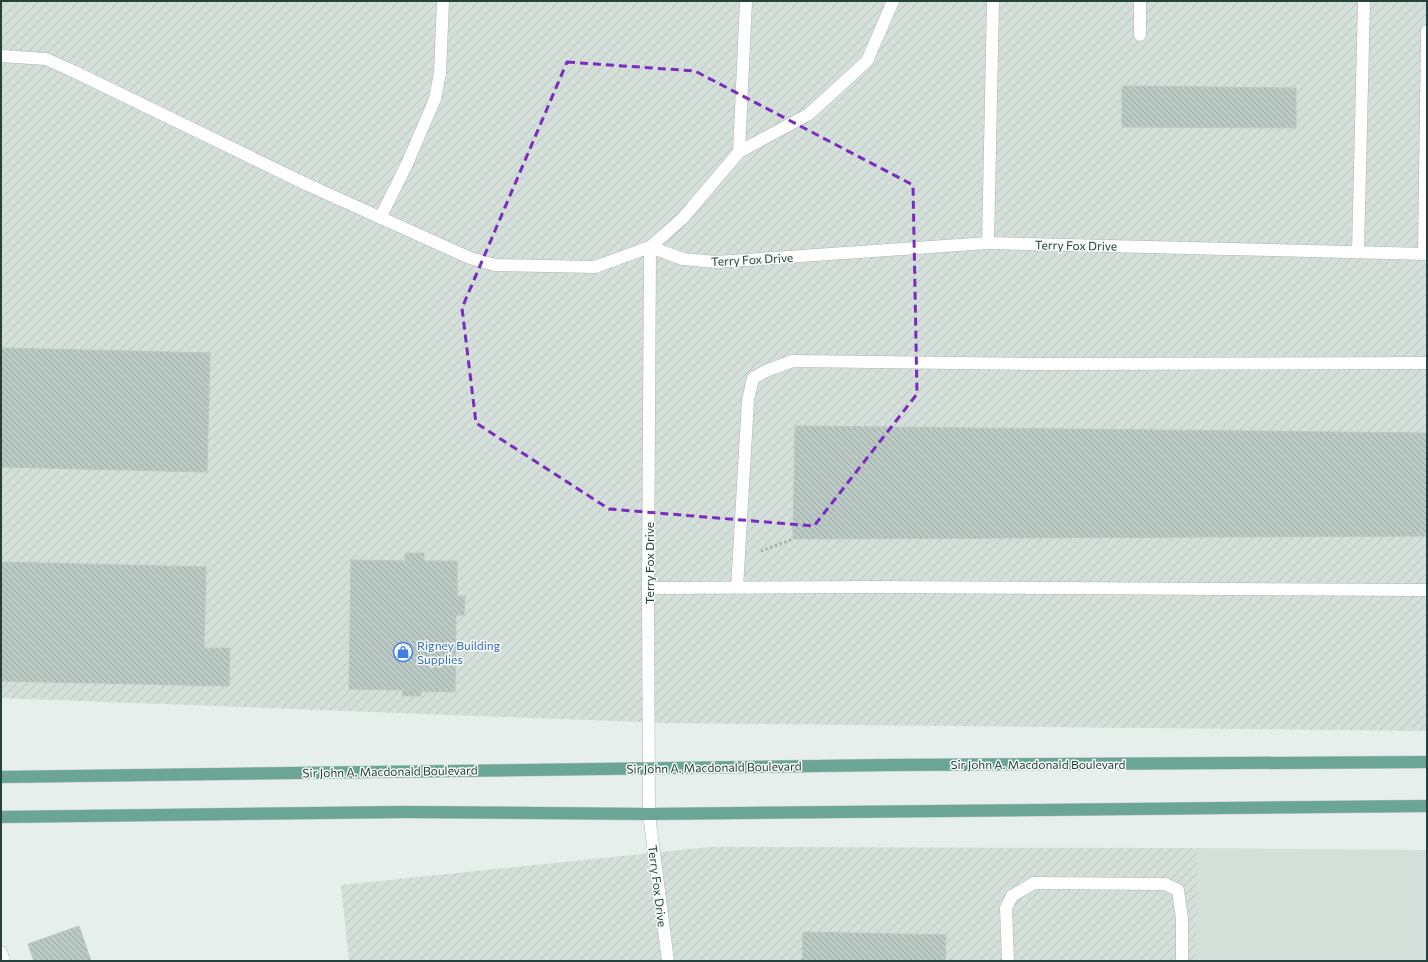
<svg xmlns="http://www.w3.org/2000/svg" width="1428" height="962" font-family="Commissioner,sans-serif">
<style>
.built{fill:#d4dfda}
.industrial{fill:url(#industrial-furrows)}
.building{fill:url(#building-back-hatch);stroke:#b8c9c2}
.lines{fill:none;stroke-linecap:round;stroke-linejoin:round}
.minor-casing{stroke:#a8b8b2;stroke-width:13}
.major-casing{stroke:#c2cac8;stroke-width:13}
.path{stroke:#86b3a5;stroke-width:2.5;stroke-dasharray:2 3;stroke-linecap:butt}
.minor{stroke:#fff;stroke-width:12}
.major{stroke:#6aa596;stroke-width:12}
.marked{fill:none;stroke:#7b2cbf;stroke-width:3;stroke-dasharray:8 5;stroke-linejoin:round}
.labels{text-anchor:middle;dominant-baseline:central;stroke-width:3;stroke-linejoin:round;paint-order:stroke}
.street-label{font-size:12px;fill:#24423a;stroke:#f7fbf9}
.shop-label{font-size:12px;fill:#366cbe;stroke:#f7fbf9;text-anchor:start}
</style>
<defs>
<pattern id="industrial-furrows" width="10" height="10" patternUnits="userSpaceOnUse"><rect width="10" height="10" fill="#d4dfda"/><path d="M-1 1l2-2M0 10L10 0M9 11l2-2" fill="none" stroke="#b6c1bc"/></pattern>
<pattern id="building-back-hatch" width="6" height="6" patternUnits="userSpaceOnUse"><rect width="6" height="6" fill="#bbcac4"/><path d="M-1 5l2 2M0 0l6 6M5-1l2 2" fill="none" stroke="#98a6a0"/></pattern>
</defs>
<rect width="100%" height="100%" fill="#e6efeb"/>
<path class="built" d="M1198,848L1427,850V961H1196Z"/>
<path class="industrial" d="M1,1H1427V731L666,723L1,698Z
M710,847L1198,848L1196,961H349L341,885Z"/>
<path class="building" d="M1122,86L1296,88V128L1122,127Z
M1,348L210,353L207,472L1,467Z
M795,426L1427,433V536L793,539Z
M405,553H424V561H457V596H465L464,615H456L455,692L421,691V696H402L403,690L349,689L351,560L405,561Z
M1,562L206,567L204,648H230L229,686L1,681Z
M79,926L91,961H34L28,944Z
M803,932L946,935L945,961H802Z"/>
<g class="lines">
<defs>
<path id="minor" d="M1140,35V1
M1,56L46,59L73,71L308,185L470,258L495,265L595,267L650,247L683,218L739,152L809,114L867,61L893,1
M739,152L746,1
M380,218L407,164L435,99L440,73L443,1
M988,243L993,1
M650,247L683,259L716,262L988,243L1427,254
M650,247L648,588L649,814L668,961
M1358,252L1364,1
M1424,254L1427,31
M648,588L873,587L1427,590
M737,588L748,400L753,378L768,370L793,361L1038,364L1427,363
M1,952L4,961
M1008,961L1006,908L1012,896L1034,883L1165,884L1178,890L1182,919V961"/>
<path id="major" d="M1,777L890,765L1427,762
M1,817L404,812L649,814L1427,806"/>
</defs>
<use href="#minor" class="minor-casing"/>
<use href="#major" class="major-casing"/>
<path class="path" d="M761,551L793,539"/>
<use href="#minor" class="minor"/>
<use href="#major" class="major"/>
</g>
<path class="marked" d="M567,62L695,71L913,185L917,394L814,526L609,509L476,423L462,308Z"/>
<defs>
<symbol id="shop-ring" viewBox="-11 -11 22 22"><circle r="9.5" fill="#f7fbf9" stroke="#3f7fe0" stroke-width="1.5"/><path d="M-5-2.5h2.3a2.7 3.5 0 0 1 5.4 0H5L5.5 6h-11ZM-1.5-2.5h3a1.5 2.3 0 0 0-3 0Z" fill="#3f7fe0"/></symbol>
</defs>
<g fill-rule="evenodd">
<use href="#shop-ring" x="392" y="641" width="22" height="22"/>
</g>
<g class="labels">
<g class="street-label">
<text transform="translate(1076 245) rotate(1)">Terry Fox Drive</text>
<text transform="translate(752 259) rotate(-3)">Terry Fox Drive</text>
<text transform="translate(649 563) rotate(-90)">Terry Fox Drive</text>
<text x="1038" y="764">Sir John A. Macdonald Boulevard</text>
<text transform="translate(714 767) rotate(-1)">Sir John A. Macdonald Boulevard</text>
<text transform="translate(390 771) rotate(-1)">Sir John A. Macdonald Boulevard</text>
<text transform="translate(658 886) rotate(83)">Terry Fox Drive</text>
</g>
<g class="shop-label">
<text x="417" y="645">Rigney Building<tspan x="417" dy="14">Supplies</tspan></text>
</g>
</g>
<rect width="1428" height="962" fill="none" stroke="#24423a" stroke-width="4"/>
</svg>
